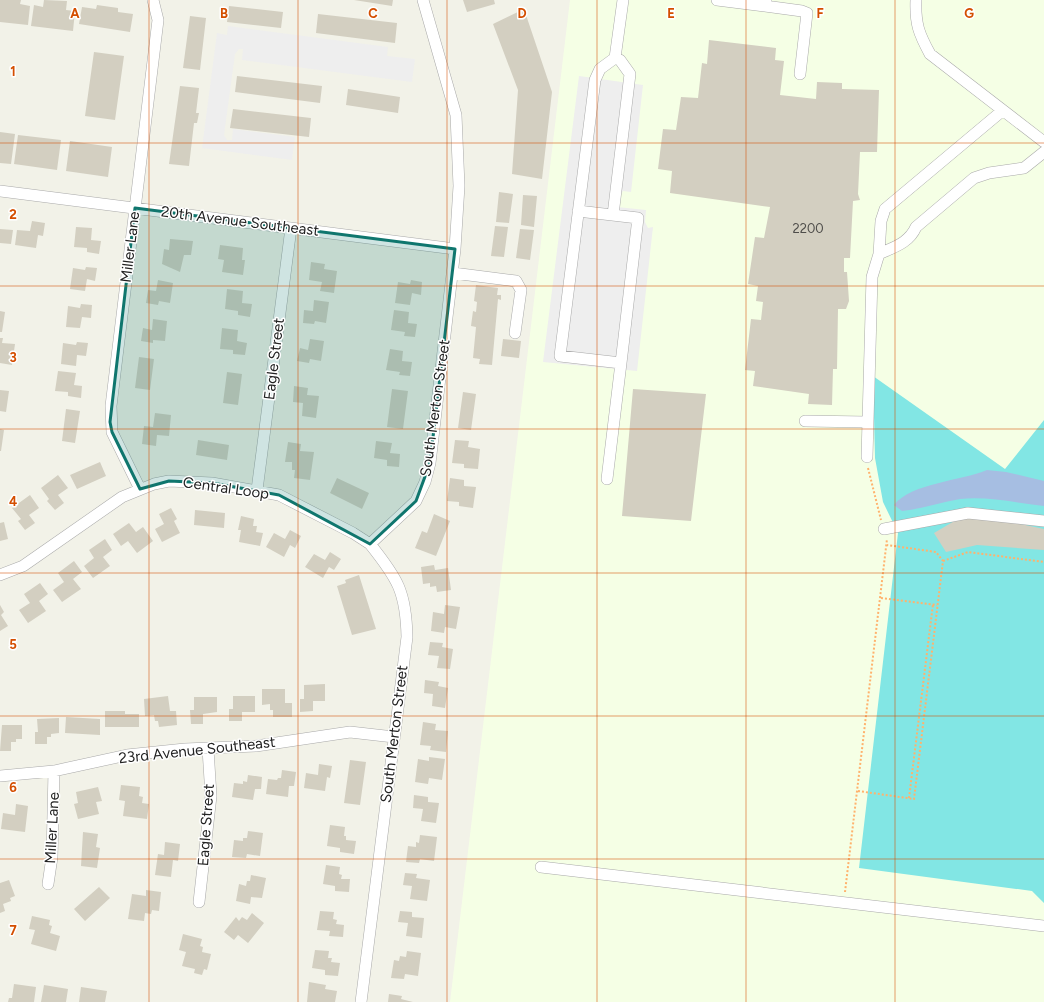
<svg xmlns="http://www.w3.org/2000/svg" width="1044" height="1002" font-family="Figtree,sans-serif">
<style>
.education{fill:#f5ffe5}
.pitch{fill:#82e6e4}
.parking{fill:#eee}
.water{fill:#a6bee2}
.building{fill:#d3cfc1}
.lines{fill:none;stroke-linecap:round;stroke-linejoin:round}
.minor-casing{stroke:#a9a9a9;stroke-width:12}
.path{stroke:#ffb26d;stroke-width:2;stroke-dasharray:2 2;stroke-linecap:butt}
.minor{stroke:#fff;stroke-width:11}
.marked{fill:#0f766e;fill-opacity:0.2;stroke:#0f766e;stroke-width:3;stroke-linejoin:round}
.grid{fill:none;stroke:#d44e00;stroke-width:1;stroke-opacity:0.55}
.labels{text-anchor:middle;dominant-baseline:central;stroke-width:3;stroke-linejoin:round;paint-order:stroke}
.number-label{font-size:13px;fill:#4e4d4a}
.street-label{font-size:15px;fill:#222;stroke:#fff}
.grid-label{font-size:13px;text-anchor:middle;font-weight:bold;fill:#d44e00;stroke:#fff;stroke-width:3;stroke-linejoin:round;paint-order:stroke}
</style>
<rect width="100%" height="100%" fill="#f2f2e8"/>
<path class="education" d="M570,0H1044V1002H450Z"/>
<path class="pitch" d="M873,376L1005,469L1044,420V903L1032,891L859,868L898,533L883,502L875,458Z"/>
<path class="parking" d="M228,26L388,47L387,56L415,59L412,82L242,60L243,49H239L235,54L224,135L227,140H232L233,129L295,137L292,160L202,148L217,33L227,35Z
M579,76L643,85L631,192L623,191L618,199L617,207L646,210L645,222L648,228L653,227L637,371L543,362Z"/>
<path class="water" d="M987,470L1006,472L1044,481V506C1017,503 987,496 960,499C941,502 922,509 902,511L894,505C911,483 961,481 987,470Z"/>
<path class="building" d="M0,0H21L20,4L30,6L28,25L0,22Z
M44,0L67,1L66,10L75,11L73,31L31,26L34,5L43,7Z
M354,0H393L392,6Z
M463,0H494L495,4L467,12Z
M97,5L118,8V12L133,14L130,32L79,24L82,7L96,9Z
M229,6L283,12L281,28L227,22Z
M524,9L552,92L542,179L512,174L518,90L493,24Z
M318,14L397,23L395,43L316,33Z
M190,16L206,18L200,70L183,68Z
M709,40L776,48L775,60L784,61L780,95L816,99L817,82L842,83V89L879,90L877,152H860L858,194L860,200L853,201L850,258H844V272H847L849,301L846,309H838L837,369H833L832,405L808,404L809,394L753,386L755,371L745,370L751,319L761,320L763,302L756,301L758,286L748,284L755,237L764,238L770,207L670,193L672,171L658,169L663,129L676,130L681,97L698,98L702,63L707,64Z
M94,52L124,56L115,120L85,116Z
M237,76L322,86L320,103L235,92Z
M180,86L199,88L196,113H199L197,123H194L189,166L169,164Z
M348,89L400,97L398,113L346,105Z
M233,109L311,118L309,137L230,128Z
M0,132L15,134L11,164L0,163Z
M18,135L61,140L57,170L14,164Z
M70,141L112,147L108,177L66,171Z
M499,192L513,194L509,223L496,222Z
M523,195L537,196L534,227L521,225Z
M32,221L45,223L43,236L38,235L36,248L15,245L17,230L30,231Z
M495,226L508,227L504,257L491,256Z
M76,227L92,228L91,240L101,241L99,254L87,252V248L74,247Z
M0,229L13,230L11,244L0,243Z
M520,229L534,230L530,260L516,258Z
M170,239L193,241L191,255H184L180,272L162,264L164,249L169,250Z
M220,245L243,248L242,260H245L243,275L222,272L224,260L218,259Z
M311,262L325,264L324,269L337,271L334,293L320,291L322,282L309,280Z
M86,267L97,268L95,281L87,279L85,291L70,289L73,268L85,270Z
M158,280L173,283L170,303L159,301L158,305L146,303L148,290L156,291Z
M411,280L422,282L421,295L412,293L410,305L395,303L398,282L410,284Z
M476,285L498,288L497,295H501V300L498,299L492,365L479,364L480,359L473,358L476,327L471,326L473,311L476,312L477,302L474,301Z
M227,289L243,291L242,303L252,304L250,317L238,315V311L225,309Z
M314,300L329,302L326,323L315,321L314,324L303,323L304,310L313,311Z
M81,304L92,305L91,318L82,317L80,328L66,327L68,306L80,308Z
M394,310L409,312L408,323L417,324L415,337L404,336L405,332L391,330Z
M0,311L5,312L2,332H0Z
M153,319L167,321L165,341L153,340V343L141,341L143,328L152,330Z
M222,328L238,330L237,341L247,343L245,355L233,354V350L220,349Z
M0,338H3L2,343L15,344L12,365L0,363Z
M310,339L324,341L321,361L310,359L309,363L297,361L300,348L308,350Z
M503,339L521,341L519,358L501,356Z
M77,342L88,343L86,356L77,355L76,366L61,364L63,343L76,345Z
M390,349L403,351L402,361L412,362L410,376L399,375L400,372L386,370Z
M139,357L154,359L150,390L135,388Z
M58,371L76,373L74,385L82,386L81,398L68,396V392L55,391Z
M227,372L242,374L238,405L223,403Z
M294,386L308,388L307,395L319,396L316,418L302,416L303,403L293,402Z
M392,389L408,391L403,429L387,427Z
M633,389L706,394L691,521L622,516Z
M0,390L9,391L6,412L0,411Z
M463,392L476,394L471,430L458,428Z
M66,409L80,411L75,443L62,441Z
M155,413L171,415L169,436L157,435L156,446L142,444L144,426L153,427Z
M0,429L4,430L1,451H0Z
M198,440L229,445L227,460L196,455Z
M455,440L469,441L468,447L480,449L478,469L464,468V464L452,463Z
M376,441L392,443L390,453L400,454L399,467L387,466V460L374,458Z
M288,442L301,444L300,451L314,452L310,480L294,478L295,470H292V462H285Z
M100,462L106,476L77,489L70,475Z
M58,475L68,488L58,495L64,503L55,510L47,501L49,499L41,488Z
M337,478L369,493L362,509L330,493Z
M450,478L464,480V486L476,487L473,508L459,506V502L447,501Z
M30,495L39,508L29,515L35,523L25,530L18,521L21,519L12,508Z
M171,508L177,519L174,521L180,533L162,542L155,529L164,524L159,514Z
M195,510L225,513L224,528L194,525Z
M968,513L1044,529V550L977,545L946,552L934,533Z
M434,514L450,521L436,556L415,548L422,531L427,533Z
M241,516L254,519L253,526H257L256,532L263,533L260,546L239,542L241,530H238Z
M4,522L8,539L0,541V523Z
M129,523L136,532L143,527L153,541L137,553L128,541L121,546L113,534Z
M290,530L301,536L295,548L290,545L284,557L266,547L274,533L285,539Z
M105,539L112,550L103,557L110,566L93,578L84,566L94,558L89,550Z
M330,552L341,559L334,570L329,567L323,578L305,567L314,554L325,560Z
M74,561L82,572L73,579L81,589L62,602L53,590L64,582L58,573Z
M434,565L435,570L448,568L451,590L437,592L436,586L430,587V583L423,584L421,567Z
M359,575L376,629L352,635L337,586L346,583L345,580Z
M40,583L48,594L39,601L46,611L28,623L19,610L30,603L24,594Z
M0,605L4,612L1,615L8,626L0,631Z
M445,605L460,607L456,629L445,627L444,633L431,631L433,612L444,614Z
M430,642L443,643L442,647L453,649L450,669L437,668L439,656L428,655Z
M425,680L439,682L438,686L448,688L445,708L432,706L433,694L424,693Z
M325,684V701H313V711L300,712V699H304V685Z
M262,689H285V703H292V717H273V710H270V704L262,705Z
M168,696L170,711H176L177,725L159,727L158,721H155L154,715L145,716L144,699Z
M233,696H255V712H242V721H229V709H233Z
M194,697H217V712L203,714V724H191L190,710H194Z
M105,711H125V714H139V727H105Z
M66,717L100,719V735L65,733Z
M59,718V733L51,734V737H47V744H35V732H38L37,719Z
M423,722L436,724L435,730L448,731L446,752L430,750L431,746L420,745Z
M2,725H22V739H16V742H11V751H0Z
M429,757L445,759L442,780L429,778L428,784L415,782L418,759L429,761Z
M350,760L366,762L360,805L344,803Z
M319,764L332,766L330,778L327,777L325,791L304,788L306,773L318,775Z
M282,770L296,772L294,786H289L288,797L266,794L268,779L277,780L278,778H281Z
M248,775L262,777L261,789H255L253,800L232,797L234,783L243,784V781L247,782Z
M121,785L140,787L139,796L143,797L142,803L149,804L147,819L123,816L125,801L119,800Z
M98,787L102,801L96,802L99,814L78,819L74,804L78,803L76,792Z
M414,795L428,797V802L439,803L436,823L421,821L423,809L413,808Z
M16,804L28,806L25,832L1,829L3,813L15,815Z
M330,825L345,827L344,836H346V840L356,841L354,854L340,852V848L327,846Z
M248,831L263,833L260,856L247,854L246,858L232,857L234,840L243,841V838H247Z
M83,832L98,834L96,847L100,848L97,868L81,866Z
M420,835L437,837L434,861L420,859L419,863L406,862L408,846L416,847V842L419,843Z
M165,842L180,844L178,861L173,860L171,877L155,875L158,854L164,855Z
M326,865L340,867L339,874L342,875L341,879H350L349,892L335,891V886L323,884Z
M405,873L417,874L416,878L430,880L427,901L410,899L412,886L403,885Z
M251,875L266,878L262,898L251,897L250,904L236,901L239,884L246,886L247,881H250Z
M9,880L15,896L10,898L11,901L3,904L5,911L0,913V883Z
M99,887L110,898L85,921L74,909Z
M146,890L161,892L159,911L152,910L151,914L145,913L144,921L128,919L132,894L146,896Z
M320,911L334,912L333,919L337,920L336,924L344,925L343,937L329,936L330,931L317,930Z
M400,911L412,912V917L424,918L422,938L406,936L408,923L398,922Z
M252,913L264,923L248,943L238,935L234,940L224,932L236,917L239,921L242,917L247,920Z
M32,916L50,920L49,925L52,926L50,933L60,936L56,951L31,944L35,930L29,929Z
M183,934L202,939L200,946L203,947L202,952L211,954L207,970L204,969L202,975L194,973L195,969L182,966L186,952L179,950Z
M315,950L329,951L328,958H332L331,962L340,963L338,976L325,975V970L312,968Z
M407,951L421,953L418,976L405,974L404,979L391,978L394,960L399,961L400,956L406,957Z
M309,982L326,985L325,989L337,991L335,1002H307Z
M14,984L36,987L34,1002H8L9,998H12Z
M44,985L68,989L66,1002H41Z
M81,987L107,991L105,1002H79Z
M389,994L402,996L401,999L413,1002H388Z"/>
<g class="lines">
<defs>
<path id="minor" d="M717,0L765,6L766,0
M916,0C915,24 919,34 930,54L1044,142
M765,6L802,11L807,13L800,74
M615,58L623,0
M0,191L455,249
M578,211L638,218L621,363L560,356L595,80L600,69L615,58L620,60L630,74L613,215
M879,254C894,247 909,243 916,227L974,178L989,173L1024,168L1044,152
M453,273L516,281L521,290L515,333
M805,421L867,422
M867,457L872,277L879,254L881,221L885,209L1002,111
M607,479L621,363
M140,489L112,432L111,406L158,20L153,0
M257,490L291,228
M884,529L968,513L1044,521
M0,575L23,566L122,497L154,484L169,481L212,483L279,495L353,533L370,544
M0,776L54,771L127,755L185,749L256,746L350,732L394,737
M541,867L1044,926
M48,884L52,857L54,771
M199,902L211,796L208,749
M361,1002L407,637C406,592 398,579 370,544L416,501L425,482L430,463L455,249L459,186L456,115L423,0"/>
</defs>
<use href="#minor" class="minor-casing"/>
<path class="path" d="M868,468L881,520
M943,561L968,552L1044,562
M881,598L937,605
M858,791L914,799L943,561L936,552L887,545
M909,798L933,604
M845,892L887,539"/>
<use href="#minor" class="minor"/>
</g>
<path class="marked" d="M135,208L455,249L430,463L416,501L370,544L279,495L212,483L169,481L140,489L112,432L110,422Z"/>
<path class="grid" d="M149,0V1002M298,0V1002M447,0V1002M597,0V1002M746,0V1002M895,0V1002M0,143H1044M0,286H1044M0,429H1044M0,573H1044M0,716H1044M0,859H1044"/>
<g class="labels">
<g class="number-label">
<text x="808" y="228">2200</text>
</g>
<g class="street-label">
<text transform="translate(240 221) rotate(7)">20th Avenue Southeast</text>
<text transform="translate(130 247) rotate(-83)">Miller Lane</text>
<text transform="translate(274 359) rotate(-83)">Eagle Street</text>
<text transform="translate(435 408) rotate(-82)">South Merton Street</text>
<text transform="translate(226 488) rotate(8)">Central Loop</text>
<text transform="translate(394 734) rotate(-83)">South Merton Street</text>
<text transform="translate(197 750) rotate(-6)">23rd Avenue Southeast</text>
<text transform="translate(206 825) rotate(-86)">Eagle Street</text>
<text transform="translate(52 828) rotate(-87)">Miller Lane</text>
</g>
</g>
<g class="grid-label">
<text x="75" y="18">A</text>
<text x="224" y="18">B</text>
<text x="373" y="18">C</text>
<text x="522" y="18">D</text>
<text x="671" y="18">E</text>
<text x="820" y="18">F</text>
<text x="969" y="18">G</text>
<text x="13" y="76">1</text>
<text x="13" y="219">2</text>
<text x="13" y="362">3</text>
<text x="13" y="506">4</text>
<text x="13" y="649">5</text>
<text x="13" y="792">6</text>
<text x="13" y="935">7</text>
</g>
</svg>
